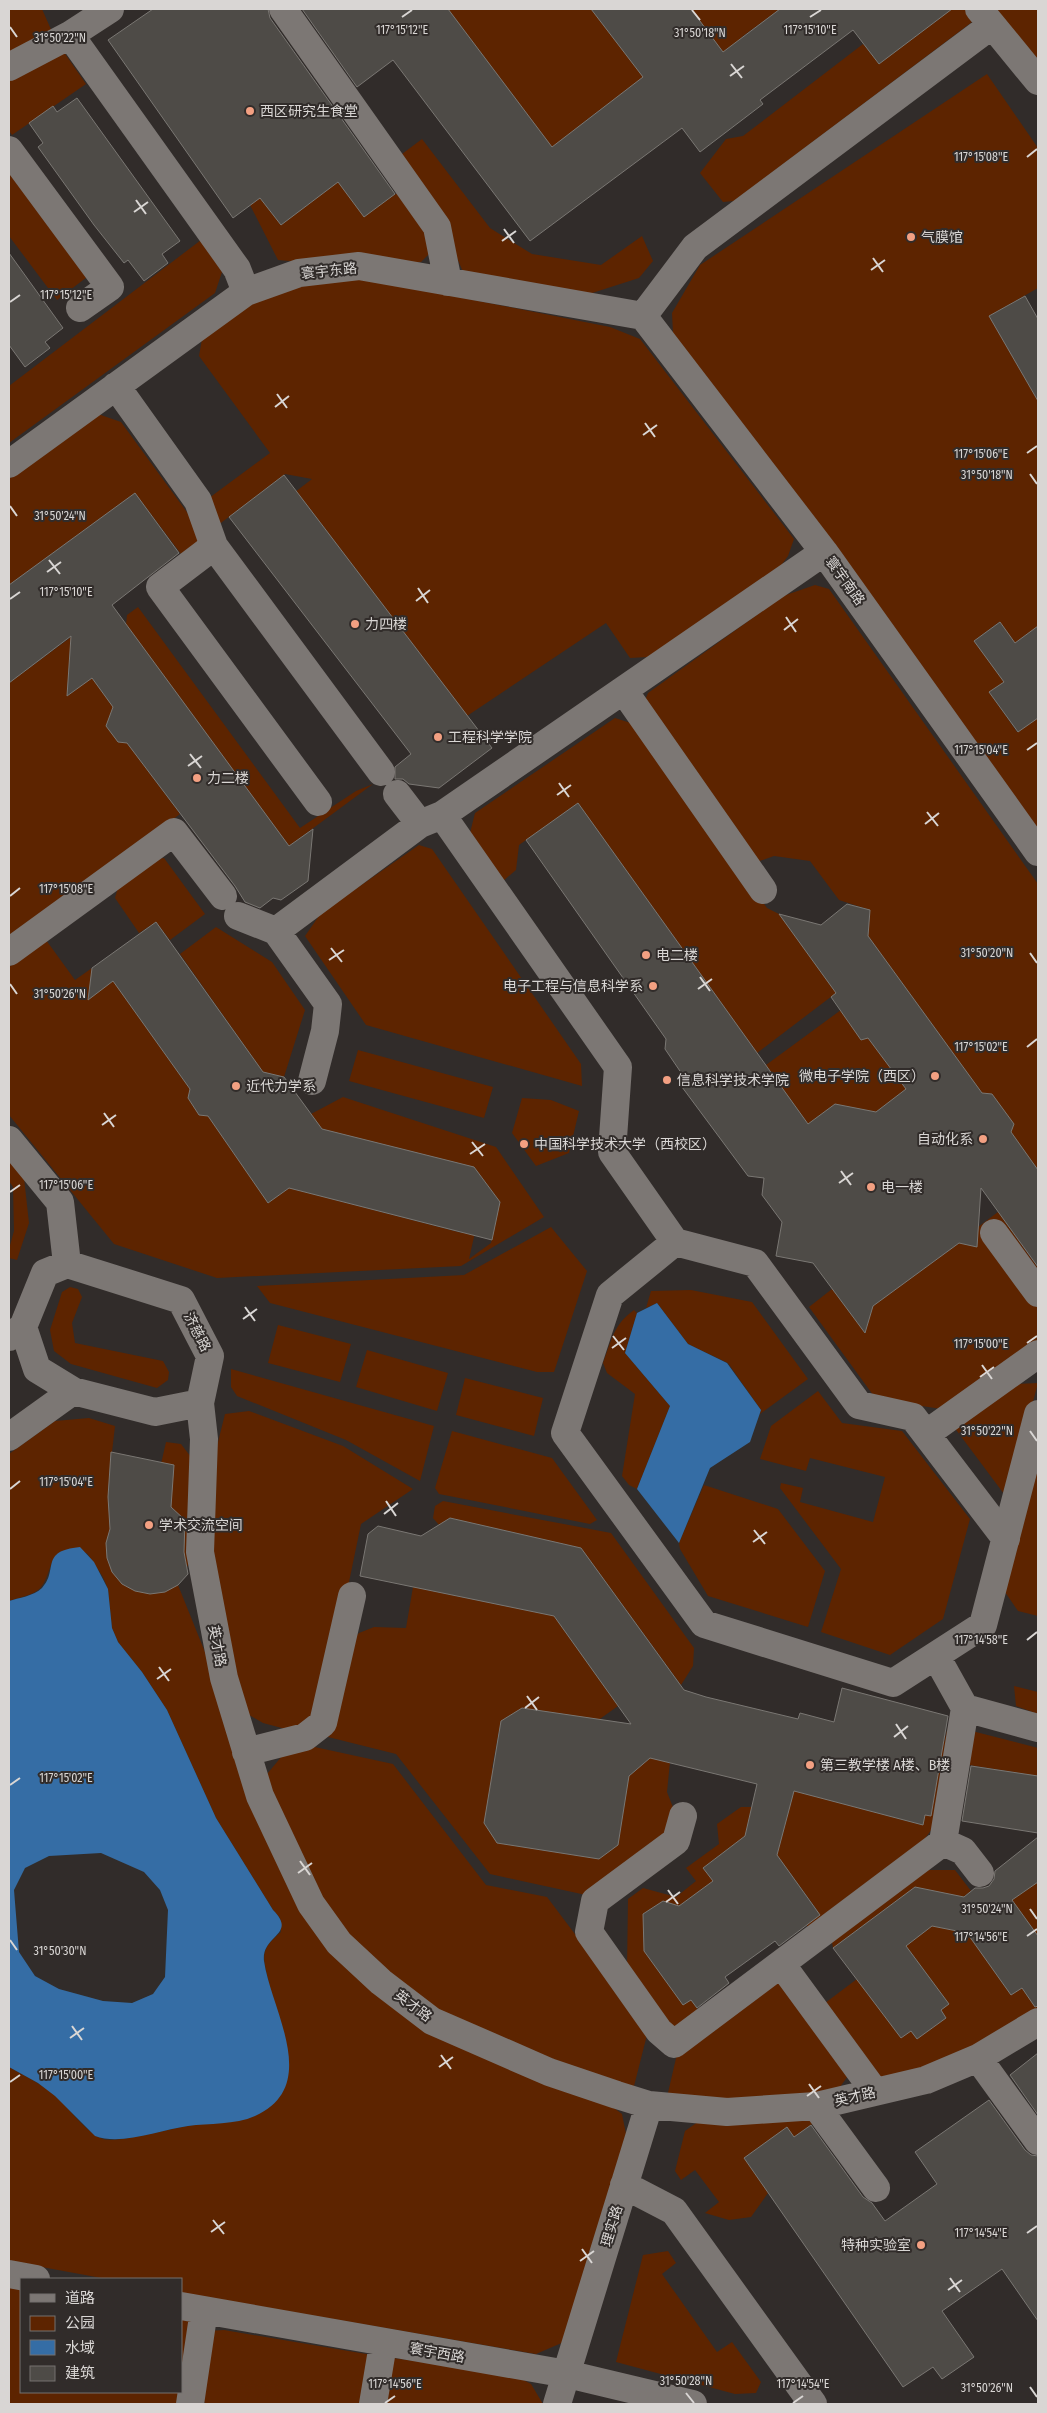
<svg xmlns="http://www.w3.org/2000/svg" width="1047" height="2413" font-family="'Fira Sans Condensed','Noto Sans SC',sans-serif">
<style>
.green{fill:#5d2400}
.water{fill:#356da5;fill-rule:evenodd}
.building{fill:#4e4b47;stroke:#7a7773}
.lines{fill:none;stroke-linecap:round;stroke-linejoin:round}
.minor{stroke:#7c7774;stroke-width:28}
.ticks{fill:none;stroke:#d9d6d4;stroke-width:2}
.poi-dot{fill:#f3a082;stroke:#312c2a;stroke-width:2}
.labels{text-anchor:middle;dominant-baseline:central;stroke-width:4;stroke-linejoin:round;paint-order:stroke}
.poi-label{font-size:14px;fill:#d9d6d4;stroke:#312c2a;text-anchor:start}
.street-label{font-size:14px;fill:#d9d6d4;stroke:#312c2a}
.ticks-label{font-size:12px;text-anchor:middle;fill:#d9d6d4;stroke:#312c2a;stroke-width:4;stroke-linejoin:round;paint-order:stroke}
</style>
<rect width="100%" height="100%" fill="#312c2a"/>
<path class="green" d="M9,9H42L53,34L9,57Z
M448,9H591L647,82C611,100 580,121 555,152Z
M691,9H780L743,36L727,57Z
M937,9H971L972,22L734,201L723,202L700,173L726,139L743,136L863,44L879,64L943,16Z
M994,9H1038V65Z
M61,48L86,84L12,135L9,131V77Z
M987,74L1038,148V288L989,316L1038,401V627L1015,643L999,622L974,641L1004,682L989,692L1017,732L1038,718V834L673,333L672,313L700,265Z
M422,139L490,228L532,254L601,265L642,236L653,261L639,278L589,294L464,274L457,258L398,157Z
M9,164L91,274L57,300L9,236Z
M338,182L364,216L400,191L434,249L421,262H300L278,260L250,205L260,198L281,225Z
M201,240L222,272L215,293L9,443V386Z
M357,277L610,327L640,339L794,539L788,556L771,579L648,657L630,658L606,623L467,716L304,501L293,509L286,499L312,479L285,474L213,529L209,498L270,453L199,356L202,339L265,294L319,280Z
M98,414L121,422L200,530L199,551L181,554L135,493L9,585V479Z
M815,585L829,589L1038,884V1170L868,936L870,910L839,900L810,861L774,856L751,864L644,703L648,693L783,596Z
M138,607L300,828L356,791L373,784L289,846L126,625L127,615Z
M82,629L69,667L67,696L92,678L113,707L106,726L118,742L127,743L180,814L9,941V683Z
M615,718L637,725L767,908L779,914L836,993L757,1053L578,803L519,845L516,870L503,881L470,833L475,813Z
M419,845L432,849L581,1064L582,1086L366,1025L305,936L321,913Z
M164,858L205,914L170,940L156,922L139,933L115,898L120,880L146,860Z
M216,927L272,962L305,1010L284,1077L263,1072L180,954Z
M46,940L75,980L92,968L88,999L113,981L190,1089L188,1098L199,1115L208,1116L268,1203L289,1188L462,1233L465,1225L476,1228L469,1259L491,1243L500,1202L474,1167L322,1129L311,1114L343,1097L496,1147L544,1217L461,1266L217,1278L114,1244L9,1115V967Z
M845,1007L861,1040L868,1038L906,1089L876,1112L835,1104L808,1124L766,1065Z
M358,1050L493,1087L484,1118L349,1081Z
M522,1098L551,1100L579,1111L569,1153L536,1166L512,1133Z
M9,1160L24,1178L29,1223L17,1260L9,1258V1249L14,1231L13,1187L9,1181Z
M998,1212L1038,1268V1345L948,1410L876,1399L809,1307L832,1289L865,1333L873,1306L959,1243L977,1247L978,1227Z
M551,1227L587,1271L554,1372H537L270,1303L257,1286L464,1275Z
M70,1287L78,1289L82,1297L72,1323L75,1343L163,1361L169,1372L168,1380L157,1388L71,1364L54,1351L50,1330L62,1292Z
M691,1290L752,1302L808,1379L760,1414L761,1410L728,1363L688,1344L657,1303L646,1308L651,1291Z
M634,1310L637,1313L625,1353L670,1406L637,1489L629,1485L622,1476L635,1394L607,1373L603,1363C611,1341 614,1324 634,1310Z
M278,1325L351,1344L340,1382L268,1363Z
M367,1350L448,1373L437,1411L356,1387Z
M231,1369L434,1426L420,1481L346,1440L237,1396L231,1387Z
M465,1378L543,1398L534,1436L456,1415Z
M1038,1383L1007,1498L951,1423L1013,1384Z
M818,1391L842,1423L902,1431L970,1519L943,1619L890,1655L821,1632L841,1569L780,1488L781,1483L803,1488L800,1502L873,1522L885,1477L810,1458L806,1471L760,1459L771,1426Z
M249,1411L343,1446L413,1489L361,1524L325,1698L316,1719L293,1731L263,1723L246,1713L211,1579V1470L225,1414Z
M89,1418L115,1426L112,1452L161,1464L166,1442L181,1444L194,1461L192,1499L186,1521L192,1557L178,1585L215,1677L254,1804L382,1991L602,2099L622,2114L626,2134L564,2342L536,2354L181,2293V2279H107L9,2261V2067C25,2076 41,2084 55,2095C68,2107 86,2133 103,2139C118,2144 175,2127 194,2125L269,1983C263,1957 259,1950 281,1932L280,1918L273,1910L216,1818L167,1710L142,1672L118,1642L112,1628L108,1589L103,1577L87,1553L52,1562C41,1594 41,1591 9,1601V1454L55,1421Z
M452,1431L552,1458L597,1520L590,1524L439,1494L435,1488Z
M1038,1443V1616L1018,1611L1005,1592Z
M704,1485L778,1509L825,1571L808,1627L708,1596L680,1549L679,1543Z
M443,1501L611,1533L694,1648L693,1666L681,1685L581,1548L450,1518L439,1525L433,1518L435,1506Z
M413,1587L554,1616L618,1706L583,1731L571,1715L522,1708L501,1721L492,1768L498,1769L491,1785L484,1823L497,1843L599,1859L618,1845L629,1776L650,1758L670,1762L667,1792L674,1810L671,1830L586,1895L490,1874L396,1754L328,1737L343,1650L359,1633L374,1627L406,1628Z
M1014,1686L1038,1692V1714L1016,1706Z
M948,1727L932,1829L914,1853L812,1932L803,1920L817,1910L777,1855L794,1791L922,1825Z
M972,1731L1038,1748V1776L969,1765Z
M301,1744L393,1764L486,1885L547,1897L648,2031L633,2090L562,2067L427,2009L330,1921L276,1804L267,1774L282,1756Z
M741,1807H752L745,1836L703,1868L713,1881L679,1906L663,1901L643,1914L644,1951L683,2005L691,2000L701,2014L674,2033L627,1969L628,1899L643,1888L676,1897L696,1881L686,1868L719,1844L717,1824Z
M921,1870H955L971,1891L963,1897L915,1887L833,1948L831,1936Z
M1038,1882V1936L1012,1900Z
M932,1926L967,1933L1011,1995L1022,1988L1028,1997L1038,1990V2009L976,2047L891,2082L871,2074L821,2006L857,1979L901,2038L911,2031L917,2039L946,2018L941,2010L949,2004L906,1946Z
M780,1974L850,2073L840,2087L816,2098L772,2100L667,2097L677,2054Z
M702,2119H800L815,2122L794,2137L787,2128L744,2158L768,2193L751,2217L729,2220L705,2213L719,2202L695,2170L681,2180L675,2171L685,2131Z
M668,2251L676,2263L662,2274L717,2352L732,2342L761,2382L756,2393L735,2394L616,2362L643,2255Z
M9,2286L21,2289V2392H181V2317L196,2319L183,2404H9Z
M224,2330L378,2356L369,2404H206L198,2395L208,2331Z
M386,2357L514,2375L531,2384L543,2404H376Z"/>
<path class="water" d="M657,1303L688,1344L727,1363L761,1410L750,1442L710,1468L679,1543L637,1489L670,1406L625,1353L637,1313Z
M80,1547L94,1562L108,1589L112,1628L118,1642L142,1672L167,1710L216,1818L273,1910C298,1935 261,1935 264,1961C271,2010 322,2086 255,2116C235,2125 209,2123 188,2126C160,2130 121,2146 95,2136L55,2096L38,2083L9,2067V1601C18,1598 34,1596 42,1588C59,1570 39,1551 80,1547ZM101,1853L144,1872L160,1890L168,1910L165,1977L153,1994L132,2003L103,2001L59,1989L35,1976L19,1952L14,1890L25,1868L49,1856Z"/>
<path class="building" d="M153,9H268L270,18L395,194L364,217L338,182L281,225L260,198L233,218L108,40Z
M302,9H448L552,147L643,77L591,9H691L723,52L780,9H952L879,64L853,30L760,100L763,104L700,152L682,128L530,241L393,60L357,87Z
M77,98L180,241L162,254L168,263L144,281L128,260L124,263L94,225L38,147L43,143L29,123L53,106L57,112Z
M9,253L63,328L45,342L50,348L25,367L9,345Z
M1025,296L1038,319V401L989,316Z
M284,475L492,748L439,788L409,784L403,779H395V767L411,754L229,517Z
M135,493L179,553L112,605L289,846L313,829L308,881L281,900L273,898L260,908L245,902L235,886L127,743L118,742L106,726L113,707L92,678L67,696L71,636L9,683V585Z
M1000,622L1015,643L1038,626V718L1018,732L989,692L1004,682L974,641Z
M578,803L808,1124L835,1104L876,1112L906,1089L868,1038L861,1040L831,997L836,993L779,914L821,925L847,904L870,910L868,936L982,1093L992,1094L1014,1124L1011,1132L1038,1170V1267L981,1188L977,1247L959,1243L873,1306L865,1333L813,1263L776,1256L782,1222L762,1195L764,1178L748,1176L682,1087L684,1077L665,1049L666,1039L526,840Z
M156,922L263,1072L284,1077L322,1129L474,1167L500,1202L492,1240L289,1188L268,1203L208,1116L199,1115L188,1098L190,1089L113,981L88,1000L92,968Z
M111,1452L174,1465L171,1507L185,1520L184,1552L188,1574L178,1585L165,1592L150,1594L135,1591L122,1584L112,1572L107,1558L106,1543L110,1529L108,1497Z
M450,1518L581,1548L684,1690L706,1697L798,1719L800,1713L834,1722L842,1688L948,1716L931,1816L925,1815L923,1825L794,1791L777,1855L820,1915L779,1946L775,1941L725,1977L729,1983L697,2008L691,2000L683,2005L644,1951L643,1914L663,1901L679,1906L713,1881L703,1868L745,1836L757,1784L650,1758L629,1776L618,1845L599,1859L497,1843L484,1823L501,1721L522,1708L631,1724L554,1616L360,1576L368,1534L378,1526L421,1536Z
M971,1766L1038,1776V1833L962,1821Z
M1038,1837V1882L1012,1900L1038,1936V2006L1035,2007L1022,1988L1011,1995L967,1933L932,1926L906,1946L949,2004L941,2010L946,2018L917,2039L911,2031L901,2038L833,1948L915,1887L964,1897L975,1888H983L989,1886L994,1879L995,1871Z
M1038,2053V2115L1010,2075Z
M989,2100L1025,2150L1031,2155L1038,2156V2321L1002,2269L942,2311L974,2357L942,2379L933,2367L903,2387L744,2158L787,2127L794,2137L811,2125L863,2197L872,2203L885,2221L937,2184L915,2152Z"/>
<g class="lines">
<path class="minor" d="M110,9L70,35L237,269L246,292
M283,9L437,227L448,282
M979,9L1038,81
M9,67L70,35
M9,150L110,287L80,308
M643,316L824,552L1038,852
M643,316L695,247L992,25
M116,386L198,501L214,546L381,772
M9,464L246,292L299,273L359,266L643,316
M214,546L160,587L318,802
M624,691L763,890
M397,794L420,824
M442,815L618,1067L612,1152L675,1242L755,1263L859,1405L913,1417L1006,1539
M238,916L276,931
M9,952L174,832L223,896
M312,1081L325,1031L328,1004L276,931L420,824L442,815L824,552
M9,1140L60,1202L67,1264
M994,1233L1038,1293
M675,1242L610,1295L565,1433L704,1624L893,1683L983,1625L1038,1414
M23,1327L37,1369L73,1391
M9,1337L23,1327L45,1273L67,1264L181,1300L210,1356L200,1403L155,1412L73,1391L9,1437
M200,1403L204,1439L200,1552L224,1678L260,1796L311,1904L339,1943L381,1982L432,2021L549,2072L617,2095L649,2105L727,2112L816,2106L926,2080L978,2058L1038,2022
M926,1434L1038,1354
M936,1656L965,1708L1038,1728
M246,1752L305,1737L323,1723L352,1596
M683,1816L676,1841L595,1901L589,1932L659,2031L674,2044L943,1842L965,1708
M943,1842L963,1851L980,1873
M782,1965L875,2092
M978,2058L1038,2141
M816,2106L876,2188
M624,2185L674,2211L813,2404
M9,2274L36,2279
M181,2306L567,2374L693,2404
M190,2404L204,2310
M373,2404L383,2344
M557,2404L649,2105"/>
</g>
<path class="ticks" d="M692,10L700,20M402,17L412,10M810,17L821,10M10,27L17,37M731,64L742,78M730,76L744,66M1027,157L1037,149M136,200L146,214M134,212L148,202M504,229L514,243M502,241L516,231M873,258L883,272M871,270L885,260M10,302L20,295M277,394L287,408M275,407L289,396M645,423L655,437M643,435L657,425M1027,453L1037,446M1030,474L1037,484M10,506L17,516M49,560L60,574M47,572L61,562M418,588L428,603M10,599L20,592M416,601L430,590M786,617L796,632M784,630L798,619M1027,750L1037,743M190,754L201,768M188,766L202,756M559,783L569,797M557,795L571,785M927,812L938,826M925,824L939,813M10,896L20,888M331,948L342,962M1030,953L1037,963M329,960L344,950M700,977L710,991M10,984L17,994M698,989L712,979M1027,1047L1037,1039M104,1113L114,1127M102,1125L116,1115M472,1142L483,1156M470,1154L485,1144M841,1171L851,1185M839,1183L853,1173M10,1192L20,1185M245,1307L255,1321M243,1319L257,1309M613,1336L624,1350M1027,1343L1037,1336M612,1348L626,1338M982,1365L992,1379M980,1377L994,1367M1030,1431L1037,1441M10,1489L20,1481M386,1501L396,1516M384,1514L398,1503M754,1530L765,1544M753,1542L767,1532M1027,1640L1037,1632M159,1667L169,1681M157,1679L171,1669M527,1696L537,1710M525,1708L539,1697M896,1724L906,1739M894,1737L908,1726M10,1785L20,1778M300,1861L310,1875M298,1873L312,1863M668,1890L678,1904M666,1902L680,1892M1030,1909L1037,1919M1027,1936L1037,1929M10,1940L17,1950M72,2026L82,2040M70,2038L84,2028M441,2055L451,2069M439,2067L453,2057M10,2082L20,2075M809,2084L819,2098M807,2096L821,2086M213,2220L224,2234M211,2232L225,2222M1027,2233L1037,2226M582,2249L592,2263M580,2261L594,2251M950,2278L960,2292M948,2290L962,2280M1030,2387L1037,2397M686,2393L694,2403M385,2403L395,2396M793,2403L803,2396"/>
<g class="poi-dot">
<circle cx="250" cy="111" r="5"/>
<circle cx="911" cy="237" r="5"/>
<circle cx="355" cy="624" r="5"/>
<circle cx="438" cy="737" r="5"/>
<circle cx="197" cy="778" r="5"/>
<circle cx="646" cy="955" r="5"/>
<circle cx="653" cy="986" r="5"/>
<circle cx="935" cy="1076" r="5"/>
<circle cx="667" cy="1080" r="5"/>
<circle cx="236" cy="1086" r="5"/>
<circle cx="983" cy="1139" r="5"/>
<circle cx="524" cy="1144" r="5"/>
<circle cx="871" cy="1187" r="5"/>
<circle cx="149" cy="1525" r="5"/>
<circle cx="810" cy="1765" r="5"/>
<circle cx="921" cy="2245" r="5"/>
</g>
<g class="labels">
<g class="poi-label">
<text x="260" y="111">西区研究生食堂</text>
<text x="921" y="237">气膜馆</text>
<text x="365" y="624">力四楼</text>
<text x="448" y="737">工程科学学院</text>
<text x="207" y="778">力二楼</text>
<text x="656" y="955">电二楼</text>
<text x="643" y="986" text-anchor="end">电子工程与信息科学系</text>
<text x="925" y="1076" text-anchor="end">微电子学院（西区）</text>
<text x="677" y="1080">信息科学技术学院</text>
<text x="246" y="1086">近代力学系</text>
<text x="973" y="1139" text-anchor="end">自动化系</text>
<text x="534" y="1144">中国科学技术大学（西校区）</text>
<text x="881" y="1187">电一楼</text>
<text x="159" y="1525">学术交流空间</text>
<text x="820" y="1765">第三教学楼 A楼、B楼</text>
<text x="911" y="2245" text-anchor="end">特种实验室</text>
</g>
<g class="street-label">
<text transform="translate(329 271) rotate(-6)">寰宇东路</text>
<text transform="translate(845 581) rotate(54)">寰宇南路</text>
<text transform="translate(197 1332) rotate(63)">济慈路</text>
<text transform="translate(217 1646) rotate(79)">英才路</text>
<text transform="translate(413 2006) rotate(37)">英才路</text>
<text transform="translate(855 2097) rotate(-13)">英才路</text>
<text transform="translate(612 2226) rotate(-73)">理实路</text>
<text transform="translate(437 2353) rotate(10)">寰宇西路</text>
</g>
</g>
<g class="ticks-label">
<text x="402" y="34">117°15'12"E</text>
<text x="810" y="34">117°15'10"E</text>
<text x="700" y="37">31°50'18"N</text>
<text x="60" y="42">31°50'22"N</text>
<text x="981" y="161">117°15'08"E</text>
<text x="66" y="299">117°15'12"E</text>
<text x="981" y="458">117°15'06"E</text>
<text x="987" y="479">31°50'18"N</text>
<text x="60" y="520">31°50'24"N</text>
<text x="66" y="596">117°15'10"E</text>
<text x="981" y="754">117°15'04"E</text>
<text x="66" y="893">117°15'08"E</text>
<text x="987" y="957">31°50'20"N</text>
<text x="60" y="998">31°50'26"N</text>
<text x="981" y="1051">117°15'02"E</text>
<text x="66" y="1189">117°15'06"E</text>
<text x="981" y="1348">117°15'00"E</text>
<text x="987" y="1435">31°50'22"N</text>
<text x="66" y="1486">117°15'04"E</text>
<text x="981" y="1644">117°14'58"E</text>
<text x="66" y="1782">117°15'02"E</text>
<text x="987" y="1913">31°50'24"N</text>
<text x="981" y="1941">117°14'56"E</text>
<text x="60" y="1955">31°50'30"N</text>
<text x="66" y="2079">117°15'00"E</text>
<text x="981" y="2237">117°14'54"E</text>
<text x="686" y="2385">31°50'28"N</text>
<text x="395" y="2388">117°14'56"E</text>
<text x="803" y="2388">117°14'54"E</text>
<text x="987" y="2392">31°50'26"N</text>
</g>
<rect width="1047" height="2413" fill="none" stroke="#d9d6d4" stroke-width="20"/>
<rect x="20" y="2278" width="162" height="115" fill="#312c2a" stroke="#74706e"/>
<rect x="30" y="2294" width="25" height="8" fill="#7c7774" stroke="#74706e"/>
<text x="65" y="2303" font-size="15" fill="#d9d6d4">道路</text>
<rect x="30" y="2316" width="25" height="15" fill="#5d2400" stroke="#74706e"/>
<text x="65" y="2328" font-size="15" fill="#d9d6d4">公园</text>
<rect x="30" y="2340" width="25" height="15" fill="#356da5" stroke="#74706e"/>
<text x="65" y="2353" font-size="15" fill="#d9d6d4">水域</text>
<rect x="30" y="2366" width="25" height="15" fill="#4e4b47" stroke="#74706e"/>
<text x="65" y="2378" font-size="15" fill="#d9d6d4">建筑</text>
</svg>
